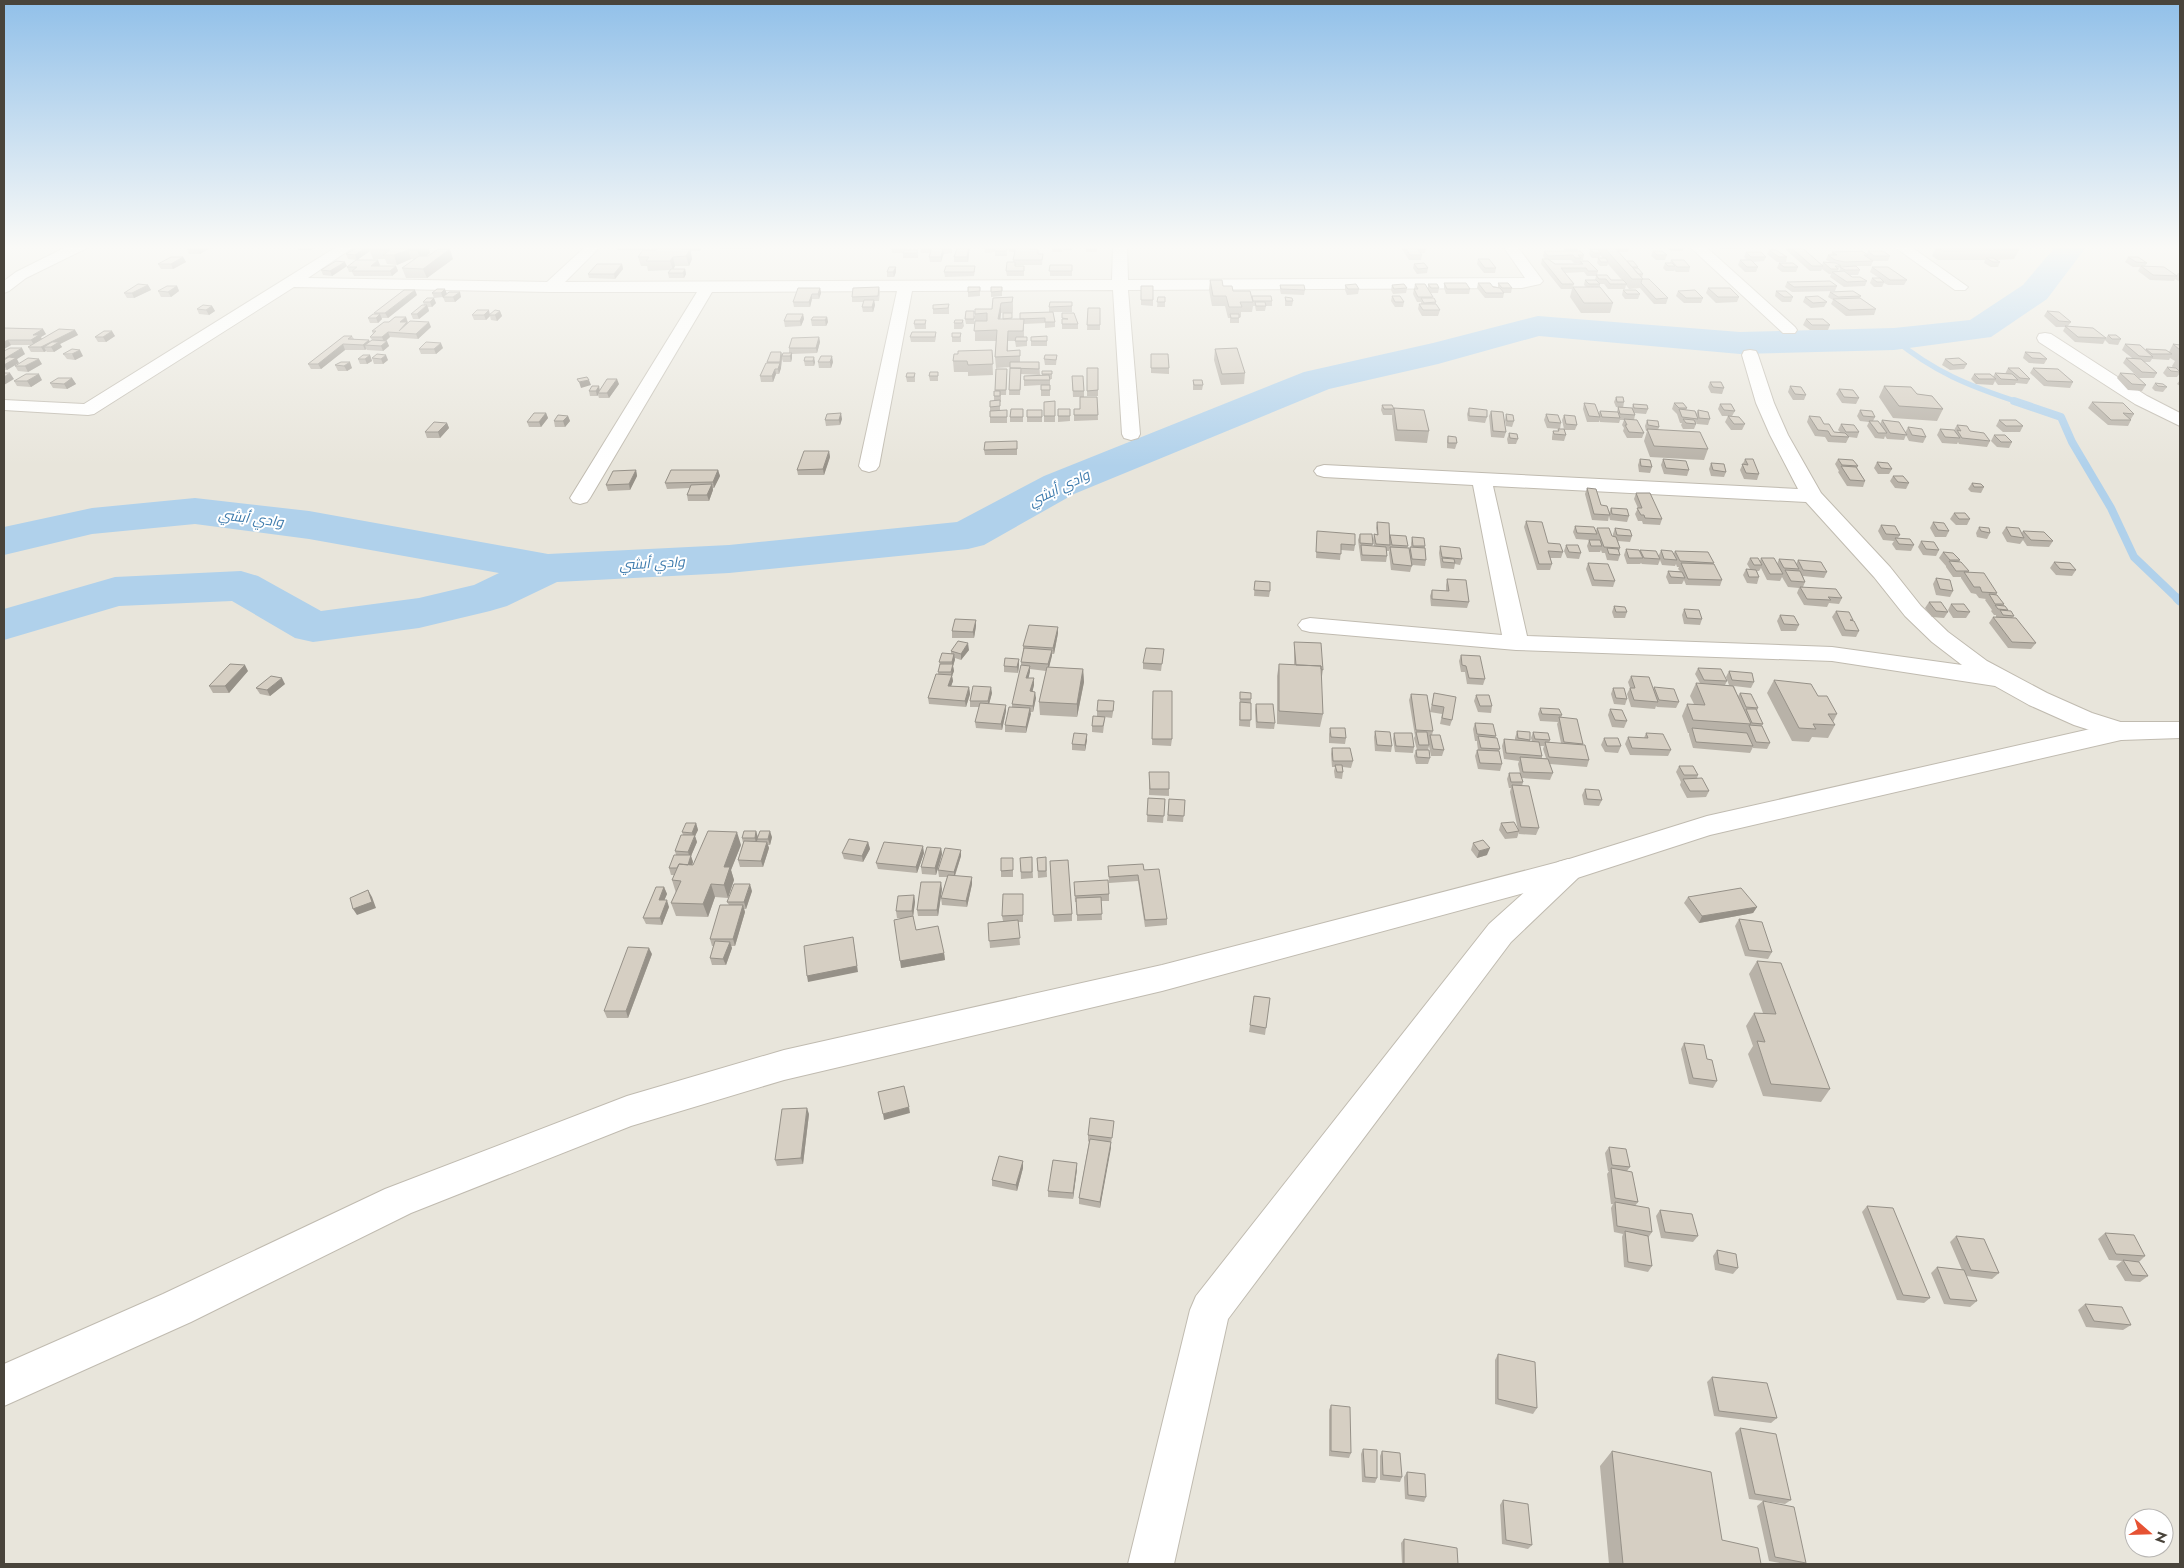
<svg xmlns="http://www.w3.org/2000/svg" width="2184" height="1568" font-family="Jost,Cairo,sans-serif">
<style>
.residential{fill:#e8e5db;fill-rule:evenodd}
.lines{fill:none;stroke-linecap:round;stroke-linejoin:round}
.stream-far2{stroke:#b0d1eb;stroke-width:5.5}
.stream-far1{stroke:#b0d1eb;stroke-width:8}
.stream{stroke:#b0d1eb;stroke-width:9}
.river{fill:#b0d1eb;fill-rule:evenodd}
.minor-casing{stroke:#c0bbb0;stroke-width:2}
.tertiary-casing{stroke:#c0bbb0;stroke-width:2}
.minor{fill:#fff;fill-rule:evenodd}
.tertiary{fill:#fff;fill-rule:evenodd}
.wall{fill:#b8b2a8;fill-rule:evenodd}
.shaded-wall{fill:#969188}
.building{fill:#d6cfc3;stroke:#969188}
.labels{text-anchor:middle;dominant-baseline:central;stroke-width:4;stroke-linejoin:round;paint-order:stroke}
.far-water-label{font-size:14px;font-style:italic;fill:#3c7aac;stroke:#fff}
</style>
<rect width="100%" height="100%" fill="#f5f3ed"/>
<path class="residential" d="M4,246H2180V1564H4ZM2134,1518H2164V1548H2134Z"/>
<g class="lines">
<path class="stream-far2" d="M1894,339C1934,372 1969,386 2018,402"/>
<path class="stream-far1" d="M2014,401L2061,417L2072,442L2111,508L2134,557L2179,600"/>
<path class="stream" d="M2177,598L2180,601"/>
<path class="river" d="M2056,246H2087L2047,299L1991,337L1894,350L1740,354L1539,336L1438,364L1329,389L1074,494L984,545L968,549L729,573L557,582L507,606L490,611L419,628L313,642L295,638L232,601L119,606L4,640V609L115,577L241,571L258,576L321,611L419,598L474,585L499,573L309,539L195,524L92,534L4,555V527L92,508L195,498L309,511L548,554L729,545L957,522L1044,476L1304,372L1433,343L1538,316L1740,332L1894,328L1970,320L2023,285Z"/>
<defs>
<path id="minor" d="M68,246H87L85,249L26,278L9,291L4,293V281L16,272Z
M338,246H355L308,278L547,282L586,246H601L565,282L1112,280L1113,246H1127L1128,280L1525,278L1503,246H1517L1543,281L1540,284L1522,288L1128,290L1140,434L1138,438L1131,440L1124,438L1122,434L1113,290L912,291L879,466L876,470L869,472L862,470L859,466L897,291L712,292L590,498L587,502L580,504L573,502L570,498L697,292H551L294,287L94,414L88,415L4,410V400L84,404Z
M1689,246H1705L1795,327L1797,330L1795,333H1783Z
M1893,246H1910L1968,287L1965,290H1955Z
M2045,333L2051,334L2147,396L2180,413V426L2135,404L2039,342L2037,338L2039,334Z
M1750,350L1756,351L1758,355L1774,403L1788,435L1821,493L1890,567L1921,606L1948,632L1987,661L2047,693L2092,713L2130,725L2134,731L2130,737L2121,740L2074,725L2029,705L1995,686L1832,661L1516,650L1310,632L1302,630L1298,625L1302,620L1310,618L1502,635L1473,485L1324,477L1317,475L1314,471L1317,467L1324,465L1798,489L1770,435L1756,403L1742,355L1744,351ZM1493,486L1806,502L1874,577L1905,616L1932,642L1962,665L1832,647L1527,636Z
M1568,859L1578,862L1583,870L1578,878L1511,942L1228,1319L1174,1564H1128L1190,1310L1196,1296L1489,924L1558,862Z"/>
<path id="tertiary" d="M2121,722H2180V738L2121,740L1710,835L1568,881L1162,991L784,1080L631,1126L411,1213L191,1322L4,1406V1364L163,1294L385,1189L627,1096L784,1050L1162,965L1566,860L1707,816Z"/>
</defs>
<use href="#minor" class="minor-casing"/>
<use href="#tertiary" class="tertiary-casing"/>
<use href="#minor" class="minor"/>
<use href="#tertiary" class="tertiary"/>
</g>
<path class="wall" d="M186,246H214L200,254H189Z
M245,246H259L255,248H246Z
M297,246H317L311,250H298Z
M374,246H428L430,253L426,256L453,259L427,278H406L402,268L414,259H411L397,265L387,264L385,259H373L370,251L357,260L348,259L346,254L370,249Z
M616,246H646L643,250H617Z
M651,246H684V249H690L689,246H703L699,251H691L692,259L689,266H675L673,269H685L686,274L684,278H669L668,273L670,270L648,271L647,266H641L638,257L656,250V249H652Z
M720,246H752L750,249H720Z
M891,246H907L906,250H918V258H903V253H892Z
M933,246H952V253L944,254L943,252L941,262H930L929,257L930,253H921L920,248H933Z
M957,246H970L968,262H954V257Z
M971,246H1006L1007,256H995V252L985,253L984,247H971Z
M1008,246H1032L1031,249L1038,254H1043L1042,265H1015V266H1024V276H1007L1006,271L1013,262L1015,252H1009Z
M1044,246H1063L1062,252H1052V247H1044Z
M1063,246H1072V250H1063Z
M1075,246H1097V252H1086V247H1075Z
M1135,246H1157L1156,247L1135,248Z
M1202,246H1248L1203,247Z
M1400,246H1425L1426,248L1425,253H1421L1422,255L1421,260H1409Z
M1526,246H1540V248H1527Z
M1548,246H1577L1578,248L1577,251L1584,255L1583,260H1580V261L1598,271L1597,275L1611,280H1622L1608,264L1607,266H1600L1597,263L1598,258H1603L1600,255L1599,258H1592L1589,254L1590,249H1595L1592,246H1628L1629,247L1628,252H1619L1627,261L1638,267V268L1643,274L1642,278L1668,298L1666,304H1654L1640,288L1629,289L1626,285L1625,289H1608L1604,284H1600V287L1613,303L1610,313H1581L1570,297L1572,289H1561L1541,264L1542,259H1545L1543,256L1544,251H1565L1563,248H1550ZM1550,260H1571L1574,263H1580L1579,264H1555ZM1584,272L1587,276H1596L1595,280H1585L1584,285L1586,287H1573L1574,284L1564,273Z
M1583,246H1592V248H1585Z
M1641,246H1664V248H1643Z
M1666,246H1684L1683,251H1671Z
M1717,246H1745L1744,248L1720,249Z
M1788,246H1800L1822,265L1823,262H1830L1826,260L1828,255H1831L1832,252L1867,255L1868,251L1890,256L1888,261H1873L1871,266H1841L1839,271H1837H1838L1840,267L1860,270L1858,275H1850L1852,277L1867,281L1865,286L1844,287L1830,277L1831,274H1829L1822,269L1821,271H1810L1786,250Z
M1936,246L2019,250L2014,259L1996,260L2000,262L1998,267H1991L1984,263L1985,260H1938L1932,256Z
M1769,250L1787,257L1786,262H1777L1767,254Z
M1653,251L1667,255L1665,260H1656L1651,256Z
M1746,252L1766,257L1764,261L1752,262L1758,267L1756,272H1745L1738,265L1740,260H1747L1744,257Z
M183,257L186,262L173,269H161L158,264Z
M2128,257L2147,263L2145,266L2176,276L2178,273H2180V282L2175,279L2174,281L2150,280L2138,271L2140,267H2133L2125,262Z
M1478,259L1496,268L1495,273H1484L1477,264Z
M1671,260L1690,267L1689,272H1676L1674,270V271H1666L1663,268L1665,263H1670Z
M1779,263L1798,267L1796,272H1782L1777,268Z
M622,264L623,269L615,279L589,278L588,274Z
M1414,264L1428,268L1427,273L1417,274L1413,268Z
M380,265L379,266H396L398,271L392,276H354L352,272H349L347,267Z
M1050,265H1072V276H1050Z
M347,266L332,276L323,275L321,270Z
M896,267V272L894,277H887V272Z
M1872,267L1907,280L1904,285H1888L1884,283L1882,287H1874L1870,283L1872,278H1879L1870,272Z
M975,271L974,276L945,277L944,272Z
M1210,280L1233,291L1252,296L1272,301V306H1266L1265,311H1256L1255,306H1253L1252,312H1241V317L1239,318V323H1230V318H1228L1225,306H1212L1209,290Z
M1787,282L1837,286L1835,291L1792,292L1785,287Z
M1444,283L1470,289L1469,294H1446L1444,288Z
M1478,283L1498,287V283L1512,288L1511,293H1504L1503,298H1485L1477,288Z
M1415,284L1428,288V284L1439,288L1438,293H1430L1432,298L1436,302V304L1440,310L1438,316H1422L1418,309L1419,304H1421V302H1417L1413,294Z
M148,285L151,290L134,298H127L124,293Z
M1280,285L1305,290L1304,295L1281,294L1280,290Z
M1345,285L1359,289L1358,294L1347,295L1345,290Z
M1392,285L1407,288L1406,293L1393,294L1391,290Z
M177,286L179,291L171,297H161L158,291Z
M1141,286H1153V306L1141,305Z
M879,287L880,292L879,301H874L875,305L873,312H863L862,307L864,302H852V297Z
M968,287H980V296L968,297Z
M1002,287V296L991,297V292Z
M820,288L821,293L819,299H812L810,307H794L793,302Z
M1708,288L1739,297L1737,302L1716,303L1706,293Z
M1623,290L1640,294L1638,299H1625L1622,295Z
M1678,291L1703,298L1701,303H1684L1676,296Z
M1776,291L1793,297L1791,302H1782L1775,296Z
M1830,292L1861,296L1860,298L1876,309L1874,315L1846,316L1831,304L1833,300L1828,297Z
M432,293L447,294L461,297L455,302H445L443,297L434,298Z
M417,295L388,318H382V319L378,323H370L368,318L375,314L374,313Z
M1392,296L1404,302L1403,307H1395L1391,301Z
M1013,297V313H1001L1000,319H1020L1053,312L1055,322V327L1045,328V323L1024,324V337H1027V346L1016,347L1015,341H1008V351L1020,350V362H1039L1040,375L1021,374L1020,395H1009L1010,367L996,368L995,357L996,341H975V314L992,309L993,298Z
M1158,297H1165V307H1157Z
M1285,297L1293,301L1292,306H1285Z
M1805,297L1827,302L1824,307L1811,308L1803,302Z
M427,298L436,303L432,307H428L429,311L419,319H413L411,314L424,305L423,302Z
M1072,302V312H1049V307Z
M949,304V314H933V309Z
M212,306L215,311L209,315L199,314L197,309Z
M1088,308H1100V330H1087Z
M500,311L502,316L497,321L491,320L490,316L486,320H474L472,315L490,314Z
M2047,311L2071,322L2068,326L2106,338L2108,335L2121,339L2118,345L2109,344L2105,340L2103,344L2075,342L2063,331L2065,327H2056L2044,316Z
M1062,313L1078,324V329H1062V319L1063,318Z
M803,314L804,319L801,326L785,327L784,321Z
M975,316L974,324H966L965,319Z
M406,317L408,322L407,324L431,327L418,339L390,337L386,341L389,346L383,351L367,350L366,349L365,350H345L321,369H311L308,364L352,336L354,339L369,340L370,342L372,340L370,337L373,334L372,331L389,322Z
M827,317L828,322L826,326H812L811,320Z
M1806,319L1830,325L1828,330H1810L1803,325Z
M926,320V329H915L914,324Z
M963,320L964,326L962,329H954V323Z
M4,328L46,334L41,337L42,339L75,330L78,335L60,344L62,347L54,352H47L46,351L44,352H31L28,347L31,345H11L4,349Z
M936,332V337L935,342H911L910,337Z
M961,333V342H952V337Z
M115,336L106,342H98L95,337Z
M1047,336V346H1031V337Z
M819,337L820,342L817,353L792,354V358L791,362H783L782,359L781,368L779,374H776L773,382H761L760,376L767,363V362L781,352L782,355L789,353V348Z
M2125,344L2145,350L2146,349L2169,352L2173,344L2180,345V374V373L2177,377H2167L2163,373L2167,367L2173,368L2172,366L2175,361L2170,358L2169,360L2152,359L2150,362H2144L2157,373L2154,378H2139L2123,363L2126,358H2132L2122,350Z
M443,348L436,354H421L419,349Z
M1215,349L1245,373L1244,384L1221,385L1214,360Z
M992,350L993,375L968,376V372H954L953,361Z
M4,351L25,354L17,359L7,370H4Z
M2025,352L2047,359L2044,364L2029,363L2023,358Z
M63,354L83,356L75,360L67,359Z
M377,354L388,360L383,364H374L372,358Z
M1151,354L1169,368V374L1151,373Z
M370,355L372,361L367,364H360L358,359Z
M1057,355L1056,365H1045L1044,359Z
M805,357L815,362L814,366H805L804,361Z
M1945,359L1967,364L1964,369L1950,370L1942,365Z
M341,362L352,368L347,371H338L335,365Z
M818,362H833L831,368H819Z
M42,364L28,372L18,371L15,366Z
M1087,368H1098V396H1087Z
M2008,368L2030,379L2027,384L2016,383L2015,385H1998L1995,381L1993,385L1976,384L1971,379L1974,374L1993,377L1995,373L2005,374Z
M2033,368L2073,382L2070,388L2044,386L2030,373Z
M996,369L1007,374L1006,395H1001V402H1000V410L1007,416V423H990V401H994V391H995Z
M1042,371H1052V379H1050V396H1041V385L1024,386V376L1042,375Z
M938,372V381H930L929,376Z
M915,373V382H907L906,377Z
M2120,373L2146,385L2142,391L2128,390L2117,378Z
M1072,376L1084,391V397H1073Z
M72,378L76,384L67,389L53,388L50,383Z
M42,380L31,387L17,386L14,381Z
M1193,380L1203,385L1202,390H1193Z
M2180,380V386L2177,384Z
M1710,382L1724,388L1722,394L1711,393L1708,387Z
M2155,383L2167,387L2163,392L2155,391L2152,388Z
M619,384L609,398H599L598,395L597,396H590L589,391L600,390Z
M1790,386L1806,395L1804,400H1793L1788,392Z
M1884,386L1917,394L1943,409L1937,421L1893,418L1879,397Z
M1839,389L1859,398L1856,404L1842,403L1836,394Z
M1097,397L1098,420L1074,421V409H1080Z
M1616,397L1624,402L1623,408H1632L1633,404L1648,409L1646,414L1634,413L1635,415L1634,420L1644,433L1642,438H1627L1623,431L1624,428L1622,425L1624,420H1620L1619,423L1600,422L1599,420V422H1587L1583,409L1584,403L1599,413L1600,411L1617,412L1618,407H1616L1614,402Z
M1055,401V422H1044V402Z
M2092,402L2134,414L2131,419H2130L2131,420L2128,426L2108,425L2088,408Z
M1674,403L1687,408L1686,410L1696,414L1698,410L1710,419L1708,425L1697,424V422L1694,429H1683L1681,425L1682,423H1680L1677,414L1672,409Z
M1720,404L1735,411L1732,416H1722L1718,409Z
M1382,405L1394,408L1429,431L1427,443L1395,441L1392,419V415H1383L1381,410Z
M1469,408L1487,417L1485,423L1468,421L1467,414Z
M1023,409V422H1010V417Z
M1058,409H1070V421L1058,422Z
M1042,410V422H1027V417Z
M1860,410L1875,417L1873,421L1880,424L1882,420L1905,433L1908,427L1926,437L1923,443L1909,441L1906,435L1904,440L1887,439L1885,436L1884,439L1875,438L1867,426L1869,422L1860,421L1857,416Z
M1491,411L1506,432L1504,438L1491,437L1489,416Z
M546,413L548,418L541,427H529L527,422Z
M1506,414L1514,421L1512,427L1506,426L1505,420Z
M1546,414L1561,423L1560,429L1547,428L1544,420Z
M1564,415L1577,425L1575,430H1564L1566,435L1564,441L1552,440V437L1553,431H1558V429H1564L1562,420Z
M568,416L570,421L565,427H555L554,421Z
M1728,416L1745,424L1742,430H1731L1725,422Z
M1809,416L1824,424L1834,432H1840L1838,430L1841,424L1859,432L1857,438L1849,437L1846,443L1828,442L1825,437L1815,436L1807,422Z
M842,419L840,425L826,426L825,420Z
M1647,420L1659,427L1658,430L1708,449L1704,460L1650,457L1644,441L1647,431H1646L1645,426Z
M1999,420L2023,426L2020,432H2003L1996,426Z
M447,423L449,428L440,438H427L425,432Z
M1957,425L1990,441L1987,447L1959,444L1958,442L1957,444L1942,443L1937,435L1940,429L1954,430Z
M1509,433L1518,439L1516,444H1508L1507,439Z
M1994,435L2012,442L2009,448L1997,447L1991,441Z
M1448,436L1457,443L1455,449L1447,448V441Z
M1017,447V455H985L984,450Z
M829,451L830,457L824,475H798L797,470Z
M1640,459L1652,467L1650,473L1639,472L1638,465Z
M1663,459L1689,470L1687,476L1664,474L1661,465Z
M1745,459L1759,474L1757,480L1744,479L1740,470Z
M1838,459L1858,466L1857,468L1865,481L1863,487L1847,486L1838,472L1839,471L1835,464Z
M1877,462L1892,469L1889,474H1878L1874,468Z
M1711,463L1726,472L1724,477L1711,476L1709,469Z
M636,470L637,476L630,490L608,491L606,485Z
M718,470L720,476L714,488H713V490L709,501H688L687,495L690,488L667,489L665,483Z
M1893,476L1909,483L1906,489L1895,488L1890,481Z
M1972,483L1984,487L1981,493L1971,492L1968,489Z
M1587,488L1601,505L1609,513L1611,508L1629,516L1627,522L1610,520L1609,516L1608,521L1592,520L1585,494Z
M1636,493L1662,519L1660,525L1643,524L1642,521H1638L1635,514L1638,508L1634,499Z
M1954,513L1970,519L1967,525H1956L1950,519Z
M1526,521L1548,543L1563,552L1561,558H1550L1552,564L1550,570H1537L1524,527Z
M1377,522L1390,537L1408,546L1407,548L1409,550L1410,547H1411V543L1412,537L1425,546L1426,560L1425,566L1412,565L1410,572L1391,570L1389,553L1390,547L1389,551H1387V556L1386,562L1361,561L1358,540L1360,534L1373,544L1372,546H1374L1373,540L1374,534H1377L1376,528Z
M1933,522L1949,531L1946,537H1935L1930,528Z
M1881,525L1900,535L1898,538L1914,545L1911,551L1896,550L1892,544L1894,541L1883,540L1878,531Z
M1575,526L1596,531L1597,528L1612,536H1613V534L1615,528L1632,536L1630,542L1618,541L1620,548L1619,552L1620,555L1618,561L1607,560L1605,553H1602L1601,550L1600,552H1589L1587,546L1589,540L1576,539L1573,532Z
M1979,527L1990,533L1987,539L1977,537L1976,533Z
M2006,527L2021,534L2023,531L2053,541L2049,547L2027,546L2023,540L2020,544L2007,542L2002,533Z
M1317,531L1355,545L1354,551L1341,550L1340,560L1316,558Z
M1921,541L1939,550L1936,556L1923,555L1918,547Z
M1566,545L1581,553L1579,559L1567,558L1564,551Z
M1440,546L1462,559L1460,565L1455,564L1454,569L1441,568L1439,553Z
M1626,549L1640,552V550L1659,555L1661,550L1674,553L1675,551L1714,563L1713,564L1722,580L1720,586L1686,585L1684,580L1682,584H1669L1666,577L1668,571H1680L1678,569L1679,567H1677L1676,564L1675,566L1662,565L1660,560L1658,565L1642,564L1641,563L1640,564H1627L1624,555Z
M1943,552L1960,560L1959,562L1969,571V572L1997,593L1996,595L2004,604V605L2008,610L2007,611L2014,616L2012,618L2036,643L2031,649L2008,648L1989,623L1993,617H1996V615H1994L1991,611L1992,610L1985,600L1986,599L1979,598L1976,594L1971,593L1961,578V577H1953L1946,567V566L1939,558Z
M1750,558L1760,561L1761,558L1777,564L1779,559L1796,564L1798,560L1827,572L1824,578L1803,576L1805,582L1803,587L1842,598L1839,604L1829,603L1827,607L1804,605L1797,593L1799,588L1788,587L1782,577L1780,581L1767,580L1761,568L1759,571H1757L1759,577L1757,584L1747,583L1743,575L1746,569H1750L1747,564Z
M2054,562L2076,570L2072,576L2056,575L2050,568Z
M1588,563L1615,581L1613,587L1592,586L1586,569Z
M1936,578L1953,591L1950,597L1936,595L1933,584Z
M1447,579L1469,602L1467,608L1431,606L1430,596L1432,590L1446,591V585Z
M1255,581L1270,591L1269,597L1254,596Z
M1929,602L1948,612L1944,618L1932,617L1925,608Z
M1951,604L1970,612L1966,618H1953L1948,610Z
M1614,606L1627,612L1625,618H1614L1612,612Z
M1684,609L1702,619L1700,625L1684,624L1682,615Z
M1836,611L1853,620V621L1859,631L1856,637L1842,636L1832,617Z
M1780,615L1799,625L1796,631H1781L1777,621Z
M976,626L974,638H952V631Z
M1058,627V633L1054,654H1052L1049,667L1083,669L1084,682L1077,717L1040,715L1039,702L1046,671L1030,669L1028,678L1034,685L1032,692L1036,698L1033,712H1030L1026,733L1005,732V725L1012,707V704L1021,667V662L1023,651V646Z
M1294,642L1323,670L1322,676H1321L1323,714L1320,727L1277,724V676L1279,664L1294,665Z
M969,650L961,660L955,658L953,666L954,671L952,676L953,681L951,686L969,687L970,694L966,707L929,704L928,698L938,674L940,665L939,662L951,654V651Z
M1461,655L1485,679L1483,685L1467,684L1465,672H1461L1459,661Z
M1163,656L1161,671L1143,669V663Z
M1019,659V665L1018,673L1004,672V666Z
M1698,668L1727,681L1725,685H1729L1726,677L1729,671L1754,682L1751,688L1734,686L1738,696L1740,693L1758,708L1757,711L1763,724L1762,726L1770,743L1767,749L1753,748V747L1750,753L1693,748L1689,735V733H1688L1682,716L1687,704H1694L1690,696L1696,683H1700L1695,674Z
M248,671L229,693H213L209,686Z
M1631,676L1653,690L1654,687L1679,702L1676,708L1657,707L1656,706L1655,709L1631,707L1627,694L1630,688L1628,682Z
M1774,680L1818,696L1837,714L1833,722L1835,725L1828,738L1812,737L1809,742L1792,741L1767,693Z
M285,684L270,696L260,694L256,688Z
M1613,688L1627,699L1625,705L1614,704L1611,694Z
M1153,691L1172,739L1171,746L1152,745Z
M1240,692L1251,699L1250,727L1239,726Z
M992,693L989,704L1006,711L1002,730L976,728L975,722L979,707H970V701Z
M1434,693L1452,720L1450,726L1440,724L1442,714L1430,712Z
M1411,694L1433,731L1432,735L1444,750L1442,756H1431L1429,746L1428,750L1430,758L1428,764H1416L1414,756L1416,750H1417L1414,738L1415,736L1409,700Z
M1476,695L1492,706L1491,713L1478,712L1474,701Z
M1256,704L1275,723L1274,729L1256,728L1255,710Z
M1114,707L1112,718L1105,717L1103,733L1092,732V726L1097,716V711Z
M1540,708L1562,715L1561,718L1583,744L1582,745L1589,760L1587,767L1550,764L1553,773L1550,780L1522,778L1523,782L1522,786L1539,828L1536,835L1519,834V832L1517,838L1505,839L1499,830L1501,823L1518,830L1510,792L1511,788H1509L1507,779L1509,773H1520L1518,764L1519,761L1504,759L1502,746L1504,739L1515,740V738L1517,731L1530,740V741H1532L1531,738L1533,732L1550,740L1549,743H1561L1557,724L1558,722L1540,721L1538,714ZM1540,746H1544L1543,749L1546,758H1542V756Z
M1610,709L1627,721L1624,728L1612,727L1608,715Z
M1475,723L1496,736L1495,738L1500,749L1499,751L1502,764L1500,771L1478,769L1475,756L1477,750H1478L1477,743V741H1475L1473,729Z
M1330,728L1346,738L1345,744L1329,743V734Z
M1375,731L1392,746L1391,752L1375,751L1374,737Z
M1394,733L1414,747L1413,753L1395,752L1393,739Z
M1646,733L1671,750L1668,756L1630,755L1625,744L1628,737L1644,738Z
M1087,734V740L1085,751L1072,750V744Z
M1604,738L1621,746L1618,753L1605,752L1601,745Z
M1332,748L1353,761L1351,768L1343,767V772L1342,779L1335,778L1334,771L1335,767H1332L1331,754Z
M1679,766L1698,775L1697,778L1709,791L1706,797L1687,798L1680,785L1681,782L1676,772Z
M1149,772L1169,789V796L1149,795Z
M1585,789L1602,800L1599,806L1584,805L1582,795Z
M1148,798L1165,799L1163,823L1147,822Z
M1169,799L1185,800L1183,822L1167,821Z
M696,823L698,830L695,836L697,842L691,856L693,862L692,865L741,845L731,870L734,880L728,898L715,897L708,917L676,916L671,903L676,893L672,880L674,875H671L669,868L676,855L675,851L683,835L682,832Z
M756,831L758,837H772L770,845H768L769,848L763,867H740L738,860L743,843L742,838Z
M868,842L870,849L863,862L844,859L842,853Z
M1473,843L1487,855L1477,858L1471,850Z
M941,848L942,854L936,875L922,874L921,867Z
M961,850V856L955,876L972,877V884L967,907L942,905L941,898L947,877H939L938,870Z
M924,853L917,873L878,869L876,863Z
M1032,857L1033,878L1021,879L1020,858Z
M1046,857L1047,877L1038,878L1037,858Z
M1013,858V877H1001V871Z
M1050,861L1072,914V921L1054,922Z
M1108,866L1144,870L1167,919V925L1145,927L1138,881L1109,883Z
M1074,882L1109,894V901H1101L1102,920L1077,921V902H1075Z
M664,887L667,894L664,900L669,907L662,925L646,924L643,918Z
M942,889L938,916H918L917,910Z
M752,891L746,909H744L745,912L735,946H731L732,948L726,965H712L710,958L714,946H712L710,939L729,905L727,902Z
M914,895L915,902L913,917L916,930L944,953L945,960L901,968L904,918H897L896,911Z
M1688,897L1757,907L1753,913L1699,923L1684,903Z
M1023,901V922H1018L1020,945L990,948L988,923L1003,921L1002,916Z
M1739,919L1772,952L1768,959L1745,956L1735,926Z
M652,954L628,1018H607L604,1011Z
M1757,961L1830,1089L1821,1102L1763,1096L1748,1054L1753,1046L1746,1026L1754,1013H1763L1749,974Z
M1254,996L1270,998L1265,1035L1249,1032Z
M1684,1043L1707,1059L1717,1081L1713,1088L1689,1084L1681,1049Z
M809,1114L803,1164L777,1166L775,1160Z
M1114,1121L1111,1144L1100,1208L1079,1204V1198L1089,1142L1088,1141V1135Z
M1609,1147L1630,1167L1627,1171L1638,1202L1635,1206L1652,1232L1648,1238L1652,1266L1648,1272L1624,1267L1622,1237L1623,1234L1614,1232L1611,1208L1613,1204H1611L1607,1174L1609,1171H1608L1605,1153Z
M1023,1161V1168L1017,1191L992,1186V1180Z
M1077,1169L1073,1199L1048,1197V1191Z
M1867,1206L1930,1298L1924,1303L1897,1300L1862,1212Z
M1660,1210L1698,1236L1693,1242L1661,1238L1656,1216Z
M2105,1233L2145,1256L2139,1262L2148,1276L2140,1282L2125,1281L2116,1266L2122,1261L2109,1260L2098,1239Z
M1956,1236L1999,1273L1992,1279L1966,1276L1977,1301L1970,1307L1944,1304L1931,1273L1937,1267L1962,1270L1950,1242Z
M1717,1250L1738,1268L1733,1274L1715,1270L1713,1256Z
M2085,1304L2131,1325L2123,1330L2086,1327L2078,1310Z
M1498,1354L1537,1408L1533,1414L1495,1404V1360Z
M1712,1377L1777,1418L1771,1423L1714,1416L1707,1382Z
M1331,1405L1351,1453L1349,1458L1329,1456V1410Z
M1740,1428L1791,1500L1785,1504L1749,1499L1735,1433Z
M1363,1449L1377,1478L1375,1483L1362,1482L1361,1454Z
M1382,1451L1402,1477L1400,1482L1380,1480V1456Z
M1612,1451L1722,1540L1761,1564H1609L1600,1466Z
M1407,1472L1426,1497L1424,1502L1405,1499L1404,1477Z
M1503,1500L1532,1545L1528,1549L1502,1544L1500,1505Z
M1763,1501L1806,1563L1804,1564H1785L1769,1561L1757,1506Z
M1404,1539L1458,1564H1402L1401,1543Z"/>
<path class="shaded-wall" d="M204,246H214L200,254L198,250Z
M310,246H317L311,250Z
M369,246L370,251L357,260L355,255Z
M423,246H428L430,253L421,260L417,250Z
M698,246H703L699,251L698,247Z
M969,246H970L968,262L967,257Z
M943,248L944,253L941,262V257Z
M450,249L453,259L427,278L423,269Z
M690,249L692,259L689,266L686,256Z
M408,250L411,259L397,265L394,255Z
M183,257L186,262L173,269L171,264Z
M673,257L675,266L673,270L670,261Z
M378,260L380,265L373,271L371,266Z
M345,262L347,266L332,276L330,271Z
M622,264L623,269L615,279L614,274Z
M396,266L398,271L392,276L390,271Z
M896,267V272L894,277L893,272Z
M685,269L686,274L684,278L683,273Z
M148,285L151,290L134,298L132,293Z
M177,286L179,291L171,297L168,292Z
M820,288L821,293L819,299L818,294Z
M445,289L447,294L443,298L441,293Z
M415,290L417,295L388,318L385,313Z
M460,292L461,297L455,302L453,297Z
M812,294V299L810,307L809,302Z
M434,298L436,303L432,307L430,302Z
M874,300L875,305L873,312L872,307Z
M1001,303V313L999,330L998,319Z
M427,305L429,311L419,319L417,314Z
M212,306L215,311L209,315L206,310Z
M489,310L490,315H489L490,316L486,320L484,315Z
M500,311L502,316L497,321L495,315Z
M380,314L382,319L378,323L376,318Z
M803,314L804,319L801,326L800,321Z
M406,317L409,328L404,333L400,322Z
M827,317L828,322L826,326L825,320Z
M429,322L431,327L418,339L416,334Z
M43,329L46,334L41,337L42,340L34,345L31,340L33,335Z
M75,330L78,335L60,344L62,347L54,352L51,347H44L46,351L44,352L41,347Z
M112,331L115,336L106,342L103,337Z
M388,332L390,337L384,342L382,337Z
M819,337L820,342L817,353L816,348Z
M8,340L11,345L4,349V342Z
M369,340L371,345H365L366,349L365,350L363,345Z
M387,341L389,346L383,351L381,346Z
M441,343L443,348L436,354L434,349Z
M343,344L345,350L321,369L318,364Z
M22,348L25,354L17,359L19,363L7,370L4,365V359Z
M80,350L83,356L75,360L72,354Z
M781,352L782,356L781,367L780,362Z
M792,353V358L791,362L790,356Z
M370,355L372,361L367,364L365,359Z
M386,355L388,360L383,364L381,359Z
M832,356L833,362L831,368L830,362Z
M814,357L815,362L814,366L813,361Z
M39,359L42,364L28,372L25,366Z
M350,362L352,368L347,371L344,366Z
M780,363L781,368L779,374L778,369Z
M775,369L776,374L773,382L772,376Z
M10,373L14,379L4,385V377Z
M39,374L42,380L31,387L27,381Z
M72,378L76,384L67,389L64,384Z
M617,379L619,384L609,398L607,393Z
M589,380L591,385L581,388L579,382Z
M599,386L600,391L598,393V395L597,396L596,391Z
M546,413L548,418L541,427L539,422Z
M841,413L842,419L840,425L839,420Z
M568,416L570,421L565,427L563,421Z
M447,423L449,428L440,438L438,432Z
M829,451L830,457L824,475L823,469Z
M636,470L637,476L630,490L629,484Z
M718,470L720,476L714,488L713,482Z
M712,484L713,490L709,501L707,495Z
M976,620V626L974,638L973,632Z
M1058,627V633L1054,654L1053,648Z
M968,643L969,650L961,660V654Z
M1052,650V656L1048,671V664Z
M954,654L955,660L953,666L954,671L952,676L953,681L949,692L948,686L951,677L952,662Z
M1019,659V665L1018,673L1017,667Z
M245,665L248,671L229,693L225,686Z
M1030,666V672L1027,684L1026,678Z
M1083,669L1084,682L1077,717V704Z
M282,678L285,684L270,696L267,690Z
M1034,678V685L1031,698L1030,691Z
M969,687L970,694L966,707L965,701Z
M991,687L992,693L988,708V701Z
M1035,692L1036,698L1033,712V706Z
M1006,705V711L1002,730L1001,724Z
M1030,708L1031,714L1026,733V727Z
M1087,734V740L1085,751V745Z
M696,823L698,830L695,836L697,842L691,856L693,862L689,875L687,869L690,858L688,852L694,838L692,833Z
M756,831L758,838L756,844L755,838Z
M770,831L772,837L770,845L768,839Z
M737,832L741,845L731,870L734,880L728,898L724,885V867Z
M767,842L769,848L763,867L761,861Z
M868,842L870,849L863,862L862,856Z
M923,846L924,853L917,873L916,867Z
M941,848L942,854L936,875L935,868Z
M1490,848L1487,855L1477,858L1479,851Z
M961,850V856L954,878V872Z
M972,877V884L967,907L966,901Z
M941,882L942,889L938,916L937,910Z
M711,884L715,897L708,917L703,904Z
M750,884L752,891L746,909L744,902Z
M664,887L667,894L662,906L659,900Z
M368,890L372,897L376,908L357,915L353,909Z
M914,895L915,902L913,917L912,911Z
M667,900L669,907L662,925L660,918Z
M743,905L745,912L735,946L733,939Z
M1757,907L1753,913L1699,923L1702,916Z
M853,937L858,972L808,982L807,976Z
M730,942L732,948L726,965L723,959Z
M649,948L652,954L628,1018L626,1011Z
M944,953L945,960L901,968L900,961Z
M909,1107L910,1113L884,1120L883,1114Z
M807,1108L809,1114L803,1164L801,1158Z
M1111,1142V1148L1100,1208V1202Z
M1023,1161V1168L1017,1191L1016,1185Z
M1077,1163V1169L1073,1199V1193Z"/>
<path class="building" d="M192,246H204L198,250L187,249Z
M359,246H369L355,255L346,254Z
M374,246H423L417,250H408L394,255H383L390,250L369,249Z
M658,246H683L681,249H690L686,256L673,257L670,261H646L649,257H638L643,250H656Z
M921,246H931V248H920Z
M933,246H952L951,249H944V247H933Z
M958,246H969L967,257H954Z
M984,246H1006L1007,251H995L994,248H984Z
M1008,246H1031L1030,249H1038V254H1043L1042,260H1013L1016,247H1008Z
M1052,246H1062V247H1052Z
M1086,246H1097V247H1086Z
M1404,246H1425L1426,248H1417L1422,255H1410Z
M1566,246H1577L1578,248L1567,247Z
M1603,246H1613L1643,279H1632Z
M1613,246H1628L1629,247H1614Z
M1789,246H1800L1823,266H1812Z
M1936,246H2013L2019,250L1943,251Z
M932,248H943L941,257H929Z
M438,249H450L423,269L402,268L419,256H428Z
M1590,249H1597L1601,253H1594Z
M904,250H918L917,253H903Z
M1769,250H1776L1787,257H1779Z
M1544,251H1580L1584,255H1578L1581,258H1575L1573,255L1548,256Z
M1653,251H1662L1667,255H1657Z
M1862,251L1868,255H1864L1873,261L1845,262L1835,260L1828,255H1837L1832,252Z
M1868,251H1883L1890,256H1874Z
M1746,252H1761L1766,257H1751Z
M171,257H183L171,264H158Z
M2128,257H2138L2147,263L2136,262Z
M1598,258H1606L1608,262H1601Z
M1986,258H1993L2000,262H1993Z
M1478,259H1489L1496,268H1485Z
M1542,259H1548L1555,264H1583L1580,261H1588L1598,271H1588L1586,268H1561L1574,284H1562Z
M356,260H378L371,266H396L390,271H352L357,267H347Z
M1671,260H1684L1690,267H1677Z
M1740,260H1751L1758,267H1747Z
M336,261L345,262L330,271L321,270Z
M1627,261H1633L1638,267H1632Z
M1007,262H1015V266H1024V271H1006Z
M1823,262L1836,263L1841,266H1835L1838,269H1831Z
M1424,263L1428,268L1418,269L1414,264Z
M1665,263H1672L1675,266H1668Z
M1779,263H1793L1798,267H1784Z
M597,264H622L614,274H588Z
M1050,265H1072V271H1049Z
M946,266H975L974,272H944Z
M1856,266L1860,270H1845L1840,267Z
M2141,266L2164,267L2177,276L2153,275Z
M889,267H896L893,272H887Z
M1872,267H1888L1907,280H1890Z
M1633,268H1638L1643,274H1638Z
M671,269H685L683,273H668Z
M1844,271L1852,277H1860L1867,281L1847,282L1832,272Z
M1596,275H1607L1611,280H1623L1627,284H1610L1606,279H1599Z
M1872,278H1880L1884,282H1877Z
M1642,279H1649L1668,298L1656,299L1641,283Z
M1210,280H1222L1223,286H1232L1233,291H1250L1253,302H1240L1242,307H1229L1226,296H1213Z
M1585,280H1596L1600,284H1589Z
M1830,281L1837,286L1794,287L1787,282Z
M1444,283H1466L1470,289H1447Z
M1478,283H1490L1493,287L1500,288L1504,293H1486Z
M1498,283H1508L1512,288H1502Z
M138,284L148,285L132,293H124Z
M1356,284L1359,289H1348L1345,285Z
M1404,284L1407,288L1394,289L1392,285Z
M1415,284H1425L1433,297H1418L1414,289H1418Z
M1428,284H1437L1439,288H1431Z
M1280,285H1304L1305,290L1281,289Z
M167,286H177L168,292L158,291Z
M1141,286H1153V300H1141Z
M879,287L878,296L852,297L853,288Z
M968,287H980V291L968,292Z
M991,287H1002V291L991,292Z
M1573,287H1600L1613,303H1584Z
M798,288H820L818,294H812L809,302H793Z
M1708,288H1730L1739,297H1718Z
M437,289H445L441,293H432Z
M404,290H415L385,313H374Z
M1623,290H1636L1640,294H1627Z
M1695,290L1703,298H1686L1678,291Z
M1776,291H1786L1793,297H1784Z
M1853,291L1861,296L1838,297L1830,292Z
M449,292H460L453,297H443Z
M1252,296H1271L1272,301H1253Z
M1392,296H1400L1404,302H1395Z
M1818,296L1827,302L1813,303L1805,297Z
M1013,297L1012,302L1001,303L998,319H1024L1023,331H1008L1007,351L1020,350V356L995,357L997,330L974,331L975,321H987V313L975,314V309H992L993,298Z
M1158,297H1165V302H1157Z
M1285,297L1292,298L1293,301H1286Z
M427,298H434L430,302H423Z
M1421,298H1434L1436,302L1424,303Z
M1860,298L1876,309L1849,310L1833,299Z
M864,300H874L872,307H862Z
M1050,302H1072V306L1049,307Z
M1255,302H1265L1266,306H1256Z
M949,304L948,308L933,309V305Z
M1419,304H1436L1440,310H1423Z
M203,305L212,306L206,310L197,309Z
M422,305H427L417,314H411Z
M1088,308H1100V325H1087Z
M477,310H489L484,315H472Z
M495,310L500,311L495,315H489Z
M966,311H974V319H965Z
M2047,311L2059,312L2071,322L2059,321Z
M1053,312L1055,322H1045V318L1020,319V313Z
M1003,313H1012V318L1003,319Z
M1062,313H1074L1078,324H1062V319H1068L1062,318Z
M373,314H380L376,318H368Z
M787,314H803L800,321H784Z
M1230,314H1239V318H1231Z
M395,317H406L400,322H407L399,331L410,321L429,322L416,334L388,332L382,337H370L376,331H372L384,322H389Z
M813,317H827L825,320H811Z
M1806,319H1823L1830,325H1812Z
M915,320H926L925,324H914Z
M955,320H963L962,323H954Z
M2065,326L2093,328L2106,338L2078,337Z
M4,328L43,329L33,335H39L31,340H8L4,342Z
M59,329L75,330L41,347H28Z
M104,331H112L103,337H95Z
M912,332H936L935,337H910Z
M952,333H961L960,337H952Z
M2108,335H2116L2121,339H2112Z
M344,336H352L348,339L369,340L363,345L343,344L318,364H308Z
M1047,336V341H1031V337Z
M819,337L816,348H789L792,338Z
M1016,337H1027V341H1015Z
M372,340L387,341L381,346L365,345Z
M52,342H59L51,347H44Z
M426,342L441,343L434,349H419Z
M2125,344L2140,345L2153,357L2139,356Z
M2173,344L2180,345V350Z
M10,348H22L4,359V351Z
M1237,348L1245,373L1222,374L1215,349Z
M72,349L80,350L72,354H63Z
M2146,349L2166,350L2172,354H2152Z
M992,350L993,364L968,365L967,361H953L954,354H958V351Z
M771,352H781L780,362H767Z
M2025,352L2040,353L2047,359L2032,358Z
M783,353H792L790,356H782Z
M377,354L386,355L381,359L372,358Z
M1151,354H1168L1169,368H1151Z
M363,355H370L365,359H358Z
M1045,355H1057L1056,360L1044,359Z
M821,356H832L830,362H818Z
M9,357L16,358L4,365V360Z
M805,357H814L813,361H804Z
M28,358L39,359L25,366H15Z
M1959,358L1967,364L1953,365L1945,359Z
M2126,358L2141,359L2157,373L2142,372Z
M341,362H350L344,366L335,365Z
M1010,362H1039V369L1010,368Z
M766,363H780L778,369H775L772,376H760Z
M2167,367L2176,368L2180,372L2171,371Z
M1010,368H1021L1020,390H1009Z
M1087,368H1098V390L1087,391Z
M2008,368H2019L2030,379L2020,378Z
M2033,368L2058,369L2073,382L2047,381Z
M996,369H1007L1006,390H995Z
M1042,371H1052V374H1042Z
M930,372H938V376H929Z
M4,373H10L4,377Z
M907,373H915L914,377H906Z
M1995,373L2012,374L2018,380L2001,379Z
M2120,373L2134,374L2146,385L2132,384Z
M26,374H39L27,381H14Z
M1974,374H1990L1996,379H1979Z
M1049,375L1050,380H1024V376Z
M1072,376H1083L1084,391H1073Z
M587,377L589,380L579,382L577,379Z
M58,378H72L64,384L50,383Z
M607,379H617L607,393H598Z
M1193,380H1202L1203,385H1194Z
M1710,382H1721L1724,388L1713,387Z
M2155,383L2163,384L2167,387L2158,386Z
M1041,385H1050V390H1041Z
M592,386H599L596,391H589Z
M1790,386L1801,387L1806,395L1795,394Z
M1884,386L1911,387L1917,394L1932,396L1943,409L1899,406Z
M1839,389L1853,390L1859,398L1844,397Z
M994,391H1000V396H994Z
M1080,397H1097L1098,415H1074V409H1080Z
M1616,397H1623L1624,402H1617Z
M1000,400V406L990,407V401Z
M1055,401V416H1044V402Z
M2092,402L2123,403L2134,414L2123,413L2131,420H2111Z
M1584,403L1595,404L1600,417L1589,416Z
M1674,403H1683L1687,408H1679Z
M1633,404L1647,405L1648,409L1634,408Z
M1720,404H1731L1735,411L1724,410Z
M1382,405H1392L1394,409H1384Z
M1618,407L1632,408L1635,415L1620,414Z
M1394,408L1424,410L1429,431L1397,430Z
M1469,408L1487,410V417L1469,416Z
M1011,409H1023V417H1010Z
M1058,409H1070V416H1058Z
M1679,409L1695,411L1698,419L1682,417Z
M1007,410V417H990V411Z
M1027,410H1042V417H1027Z
M1698,410L1708,412L1710,419L1699,418Z
M1860,410L1872,411L1875,417L1863,416Z
M1491,411L1503,412L1506,432L1493,431Z
M1600,411L1618,412L1620,418L1602,417Z
M534,413H546L539,422H527Z
M841,413L839,420H825L827,414Z
M1506,414L1513,415L1514,421H1507Z
M1546,414L1558,415L1561,423L1549,422Z
M558,415L568,416L563,421H554Z
M1564,415L1575,416L1577,425L1566,424Z
M1728,416L1739,417L1745,424H1734Z
M1809,416L1820,417L1824,424H1829L1834,432L1845,433L1849,437L1831,436L1828,431L1818,430Z
M1624,419L1637,420L1644,433L1629,432L1625,425H1627Z
M1683,419L1694,420L1696,424L1686,423Z
M1647,420L1658,421L1659,427L1648,425Z
M1882,420L1899,422L1907,435L1890,433Z
M1999,420H2016L2023,426H2006Z
M1869,421H1878L1887,433H1878Z
M434,422L447,423L438,432H425Z
M1841,424L1854,425L1859,432H1846Z
M1957,425L1967,426L1970,431L1984,433L1990,441L1962,438L1957,430L1961,431Z
M1908,427L1922,429L1926,437L1912,435Z
M1558,429H1564L1566,435L1554,434L1553,431H1559Z
M1647,429L1700,432L1708,449L1654,446Z
M1940,429L1954,430L1960,438L1945,437Z
M1509,433L1517,434L1518,439L1510,438Z
M1994,435H2005L2012,442H2001Z
M1448,436L1456,437L1457,443H1448Z
M1017,441V449L984,450L985,442Z
M804,451H829L823,469L797,470Z
M1640,459L1650,460L1652,467L1641,466Z
M1663,459L1686,461L1689,470L1666,468Z
M1745,459H1753L1759,474L1746,473L1742,464L1748,465Z
M1838,459L1853,460L1858,466L1842,465Z
M1877,462L1888,463L1892,469L1881,468Z
M1711,463L1724,464L1726,472L1713,470Z
M1841,466L1856,467L1865,481L1850,480Z
M636,470L629,484L606,485L613,471Z
M671,470H718L713,482L665,483Z
M1893,476H1903L1909,483L1898,482Z
M1972,483L1981,484L1984,487H1974Z
M712,484L707,495H687L691,485Z
M1587,488L1596,489L1601,505L1607,506L1610,515L1594,514Z
M1636,493H1650L1662,519L1645,518L1644,515H1641L1637,508H1642Z
M1611,508L1627,509L1629,516L1612,514Z
M1954,513H1965L1970,519H1959Z
M1526,521L1542,522L1548,543L1560,544L1563,552L1548,551L1552,564H1539Z
M1377,522L1389,523L1390,545L1376,544L1374,534L1378,535Z
M1933,522L1944,523L1949,531L1938,530Z
M1881,525L1895,526L1900,535L1886,534Z
M1575,526L1594,527L1597,534L1577,533Z
M1979,527L1989,528L1990,533L1981,531Z
M2006,527L2019,528L2024,538L2011,536Z
M1597,528H1609L1612,536L1616,537L1620,548L1604,547Z
M1615,528L1630,530L1632,536L1617,535Z
M1317,531L1355,534V545L1341,544V554L1316,552Z
M2023,531L2044,532L2053,541L2031,540Z
M1360,534H1372L1373,544L1360,543Z
M1390,535L1406,536L1408,546L1392,545Z
M1412,537L1424,538L1425,546H1413Z
M1895,538L1910,539L1914,545L1899,544Z
M1589,540H1600L1602,546H1591Z
M1921,541L1934,542L1939,550L1926,549Z
M1361,545L1386,547L1387,556L1362,555Z
M1566,545H1578L1581,553L1569,552Z
M1440,546L1460,548L1462,559L1442,557Z
M1390,547L1409,548L1412,566L1393,564Z
M1410,547L1425,548L1426,560L1412,559Z
M1607,548L1618,549L1620,555L1609,554Z
M1626,549L1639,550L1643,558H1629Z
M1640,550L1656,551L1660,559L1644,558Z
M1661,550L1672,551L1677,560L1664,559Z
M1675,551L1708,552L1714,563L1680,561Z
M1943,552L1953,553L1960,560H1950Z
M1442,558L1454,559L1455,563L1443,562Z
M1750,558H1758L1762,565H1754Z
M1761,558H1774L1783,574H1770Z
M1779,559L1794,560L1799,569L1784,568Z
M1798,560L1821,562L1827,572L1803,570Z
M1949,561L1961,562L1969,571H1956Z
M2054,562L2070,563L2076,570L2060,569Z
M1588,563L1608,564L1615,581L1594,580Z
M1681,563L1714,564L1722,580L1688,579Z
M1746,569L1756,570L1759,577H1749Z
M1785,570L1800,571L1805,582L1791,581Z
M1668,571L1682,572L1685,578L1671,577Z
M1964,572L1984,573L1997,593L1982,592L1980,587H1974Z
M1936,578L1950,580L1953,591L1940,589Z
M1447,579L1466,580L1469,602L1432,599V590L1449,591Z
M1255,581L1270,582V591L1254,590Z
M1800,587L1836,589L1842,598L1828,597L1831,600L1807,599Z
M1989,594L1997,595L2004,604H1995Z
M1929,602H1941L1948,612L1936,611Z
M1951,604H1964L1970,612L1957,611Z
M1995,605L2005,606L2008,610L1998,609Z
M1614,606L1625,607L1627,612H1616Z
M1684,609L1699,610L1702,619L1687,618Z
M2000,610L2011,611L2014,616L2003,615Z
M1836,611L1849,612L1853,620H1850L1854,621L1859,631L1845,630Z
M1780,615L1794,616L1799,625L1784,624Z
M1993,617L2016,618L2036,643L2012,642Z
M955,619L976,620L973,632L952,631Z
M1029,625L1058,627L1053,648L1023,646Z
M958,641L968,643L961,654L951,651Z
M1294,642L1321,643L1323,670L1321,669V666L1296,665Z
M1024,648L1052,650L1048,664L1021,662Z
M1146,648L1164,649L1162,664L1143,663Z
M942,653L954,654L952,662H939Z
M1461,655L1480,656L1485,679L1469,678L1466,666L1462,665Z
M1005,658L1019,659L1017,667L1004,666Z
M230,664L245,665L225,686H209Z
M940,664H953L951,672H938Z
M1279,664L1321,666L1323,714L1279,711Z
M1021,665L1030,666L1026,678H1034L1030,691L1035,692L1033,706L1012,704Z
M1047,667L1083,669L1077,704L1039,702Z
M1698,668L1721,669L1727,681L1704,680Z
M1729,671L1752,673L1754,682L1732,680Z
M936,674L952,675L948,686L969,687L965,701L928,698Z
M271,676L282,678L267,690L256,688Z
M1631,676L1649,677L1658,702L1634,700L1630,688H1635Z
M1774,680L1811,684L1818,696H1827L1837,714H1828L1835,725L1813,724L1816,729L1799,728Z
M1696,683L1733,686L1751,724L1693,720L1687,704L1705,705Z
M973,686L991,687L988,701H970Z
M1654,687L1674,689L1679,702L1659,700Z
M1613,688H1624L1627,699L1616,698Z
M1153,691H1172V739H1152Z
M1240,692L1251,693V699H1240Z
M1434,693L1456,697L1452,720L1442,718L1444,707L1432,705Z
M1740,693L1751,694L1758,708L1746,707Z
M1411,694L1427,695L1433,731L1416,730Z
M1476,695H1489L1492,706H1480Z
M1098,700L1114,701L1113,711H1097Z
M1240,702L1251,703V720H1240Z
M980,703L1006,705L1001,724L975,722Z
M1256,704H1273L1275,723L1257,722Z
M1009,707L1030,708L1026,727L1005,725Z
M1540,708L1559,709L1562,715L1542,714Z
M1610,709L1622,710L1627,721L1615,720Z
M1746,709H1756L1763,724L1752,723Z
M1093,716L1105,717L1103,726H1092Z
M1559,717L1577,719L1583,744L1564,742Z
M1475,723L1493,724L1496,736L1477,734Z
M1749,725L1762,726L1770,743L1756,742Z
M1330,728H1345L1346,738L1331,737Z
M1692,728L1747,733L1753,746L1696,742Z
M1375,731L1390,732L1392,746L1377,745Z
M1517,731L1530,732V740L1518,738Z
M1416,732H1427L1429,745H1419Z
M1533,732L1548,733L1550,740L1535,739Z
M1074,733L1087,734L1085,745L1072,744Z
M1394,733H1412L1414,747L1396,746Z
M1646,733L1663,734L1671,750L1632,748L1628,737L1648,738Z
M1430,735H1440L1444,750L1433,749Z
M1478,736L1497,738L1500,749L1481,748Z
M1604,738H1618L1621,746H1607Z
M1504,739L1539,742L1542,756L1506,753Z
M1545,742L1585,745L1589,760L1549,757Z
M1332,748H1350L1353,761H1333Z
M1416,750H1429L1430,758L1417,757Z
M1477,750L1499,751L1502,764L1480,763Z
M1520,757L1548,759L1553,773L1523,772Z
M1335,765H1342L1343,772H1337Z
M1679,766H1693L1698,775H1684Z
M1149,772H1169V789H1150Z
M1509,773H1520L1523,782H1511Z
M1702,778L1709,791H1690L1683,779Z
M1512,785L1529,786L1539,828L1521,827Z
M1585,789L1599,790L1602,800L1587,799Z
M1148,798L1165,799L1164,816L1147,815Z
M1169,799L1185,800L1184,816L1168,815Z
M1514,822L1519,831L1507,833L1501,823Z
M686,823H696L692,833L682,832Z
M708,831L737,832L724,867H730L724,885L711,884L703,904L671,903L681,881L672,880L679,864L693,865Z
M744,831H756L755,838H742Z
M760,831H770L768,839H757Z
M681,835H695L688,852L675,851Z
M849,839L868,842L862,856L842,853Z
M1483,840L1490,848L1479,851L1473,843Z
M744,841L767,842L761,861L738,860Z
M884,842L923,846L916,867L876,863Z
M927,847L941,848L935,868L921,867Z
M945,848L961,850L954,872L938,870Z
M674,855H691L688,865L679,864L677,868H669Z
M1032,857V872H1021L1020,858Z
M1046,857V871H1038L1037,858Z
M1001,858H1013V870L1001,871Z
M1068,860L1072,914L1053,915L1050,861Z
M1143,864L1144,870L1159,869L1167,919L1145,920L1138,875L1109,877L1108,866Z
M948,875L972,877L966,901L941,898Z
M1108,880L1109,894L1075,896L1074,882Z
M921,882H941L937,910H917Z
M734,884H750L744,902H727Z
M656,887H664L659,900H667L660,918H643Z
M1741,888L1757,907L1702,916L1688,897Z
M368,890L372,902L353,909L350,898Z
M1003,894H1023V915L1002,916Z
M914,895L912,911H896L898,896Z
M1101,897L1102,914L1077,915L1076,898Z
M720,905H743L733,939H710Z
M913,916L916,930L938,926L944,953L900,961L894,920Z
M1739,919L1762,922L1772,952L1749,950Z
M1018,920L1020,938L989,941L988,923Z
M853,937L857,966L807,976L804,946Z
M715,941L730,942L723,959L710,958Z
M628,947L649,948L626,1011H604Z
M1757,961L1781,963L1830,1089L1771,1084L1757,1041L1765,1042L1754,1013L1776,1014Z
M1254,996L1270,998L1266,1028L1250,1025Z
M1684,1043L1704,1045L1707,1059L1712,1060L1717,1081L1693,1078Z
M904,1086L909,1107L883,1114L878,1092Z
M807,1108L801,1158L775,1160L782,1109Z
M1090,1118L1114,1121L1112,1138L1088,1135Z
M1090,1139L1111,1142L1100,1202L1079,1198Z
M1609,1147L1626,1149L1630,1167L1612,1165Z
M999,1156L1023,1161L1016,1185L992,1180Z
M1053,1160L1077,1163L1073,1193L1048,1191Z
M1611,1168L1632,1172L1638,1202L1615,1198Z
M1615,1202L1649,1208L1652,1232L1617,1226Z
M1867,1206L1893,1208L1930,1298L1903,1295Z
M1660,1210L1692,1214L1698,1236L1665,1232Z
M1625,1231L1648,1236L1652,1266L1628,1262Z
M2105,1233L2134,1235L2145,1256L2116,1254Z
M1956,1236L1984,1239L1999,1273L1971,1270Z
M1717,1250L1736,1254L1738,1268L1719,1264Z
M2123,1260L2139,1262L2148,1276L2132,1275Z
M1937,1267L1964,1270L1977,1301L1950,1299Z
M2085,1304L2122,1307L2131,1325L2094,1321Z
M1498,1354L1535,1362L1537,1408L1498,1399Z
M1712,1377L1767,1383L1777,1418L1719,1411Z
M1331,1405L1350,1407L1351,1453L1331,1451Z
M1740,1428L1776,1434L1791,1500L1755,1494Z
M1363,1449L1377,1450V1478L1365,1477Z
M1382,1451L1400,1453L1402,1477L1383,1475Z
M1612,1451L1711,1472L1722,1540L1758,1548L1761,1564H1623Z
M1407,1472L1425,1474L1426,1497L1408,1495Z
M1503,1500L1528,1504L1532,1545L1506,1540Z
M1763,1501L1794,1507L1806,1563L1775,1557Z
M1404,1539L1457,1548L1458,1564H1404Z"/>
<linearGradient id="sky" x2="0" y2="1"><stop stop-color="#91c0e9"/><stop offset="0.53" stop-color="#fafaf7"/><stop offset="1" stop-color="#fafaf7" stop-opacity="0"/></linearGradient>
<rect width="2184" height="466" fill="url(#sky)"/>
<g class="labels">
<g class="far-water-label">
<text transform="translate(1059 488) rotate(-26)">وادي أبشي</text>
<text transform="translate(251 518) rotate(7)">وادي أبشي</text>
<text transform="translate(652 563) rotate(-3)">وادي أبشي</text>
</g>
</g>
<rect width="2184" height="1568" fill="none" stroke="#49443b" stroke-width="10"/>
<g transform="translate(2149 1533) rotate(110)"><circle r="24" fill="#ffffff" stroke="#b6b4b1"/>
<path d="M0-4L9 19L0 12L-9 19Z" fill="#e65233"/>
<text y="-8" font-size="14" font-weight="bold" text-anchor="middle" fill="#49443b">N</text>
</g>
</svg>
